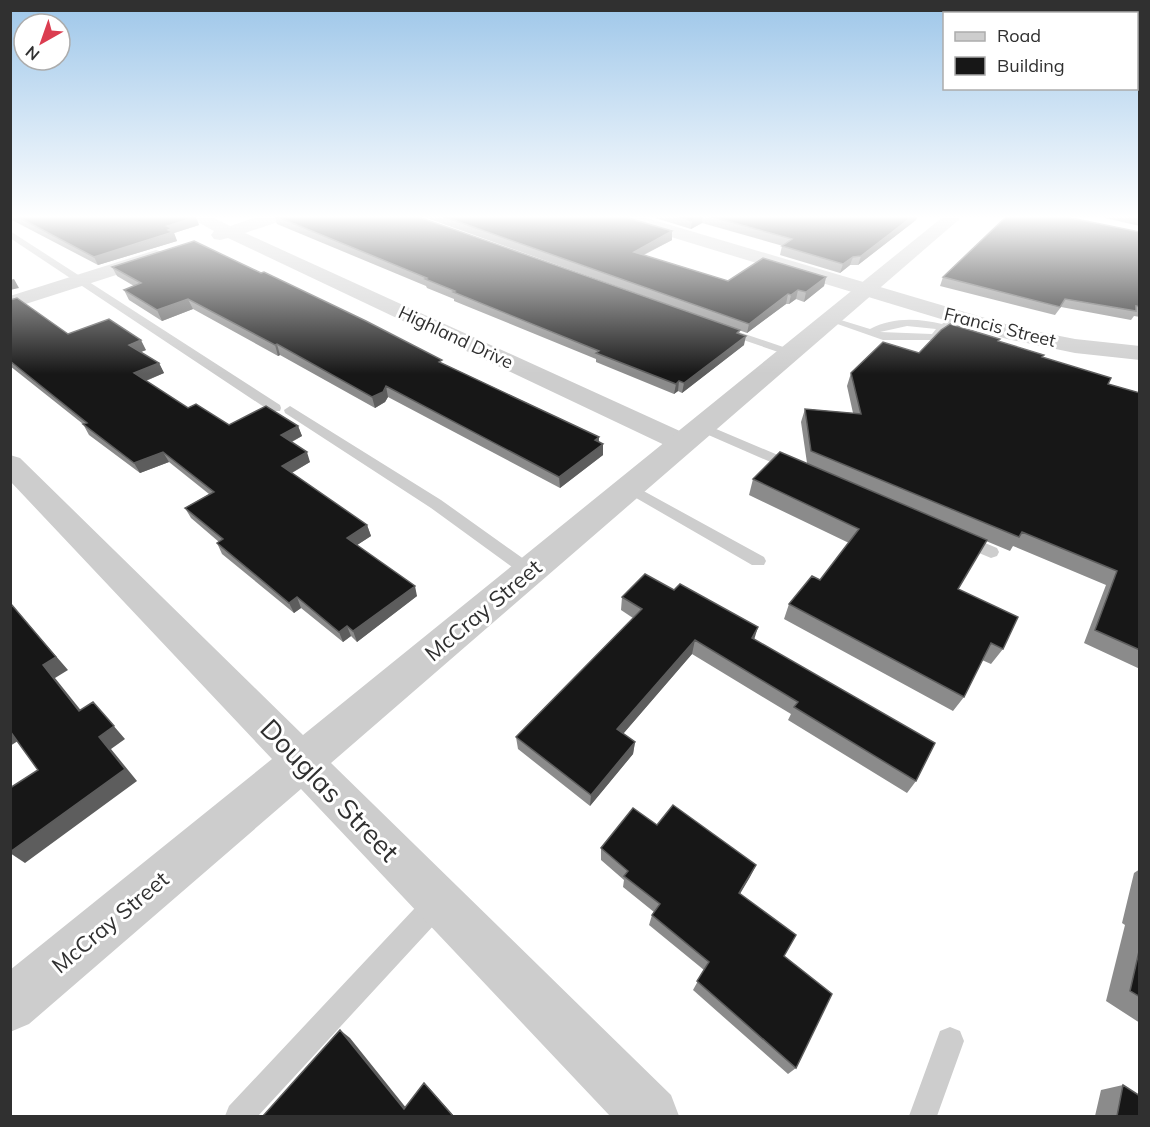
<svg xmlns="http://www.w3.org/2000/svg" width="1150" height="1127" font-family="Mulish,sans-serif">
<style>
.lines{fill:none;stroke-linecap:round;stroke-linejoin:round}
.service{fill:#cdcdcd;fill-rule:evenodd}
.minor{fill:#cdcdcd;fill-rule:evenodd}
.tertiary{fill:#cdcdcd;fill-rule:evenodd}
.wall{fill:#8b8b8b}
.shaded-wall{fill:#5d5d5d}
.building{fill:#171717;stroke:#5d5d5d;stroke-width:1.5}
.labels{text-anchor:middle;dominant-baseline:central;stroke-width:6;stroke-linejoin:round;paint-order:stroke}
.far-street-label{font-size:18px;fill:#303030;stroke:#fff}
.street-label{font-size:22px;fill:#303030;stroke:#fff}
.near-street-label{font-size:27px;fill:#303030;stroke:#fff}
</style>
<rect width="100%" height="100%" fill="#fff"/>
<g class="lines">
<path class="service" d="M10,231L280,405L281,408L280,411H270L10,238Z
M955,314L960,317L959,319L939,339L935,340H883L826,320L831,317L870,329C892,317 918,318 942,324ZM907,326L936,329L932,334L880,332Z
M724,327L795,351L797,353L791,356L787,355L720,332V328Z
M290,406L441,500L535,567L537,571L535,575H523L431,508L285,413L284,410Z
M702,423L799,464L801,467L799,470H789L697,430L695,427Z
M629,483L764,557L766,561L764,565H752L624,491L622,488Z
M961,533L997,548L999,552L997,556L991,558L955,543L953,539L955,535Z
M438,890L447,893L450,902L447,911L258,1116H225L229,1106L429,893Z
M950,1027L960,1031L964,1041L937,1116H909L940,1031Z"/>
<path class="minor" d="M187,216H210L230,226L260,216H286L284,220L245,233L693,437L697,443L693,449L683,451L673,449L228,238L220,240L214,239L211,235L214,231Z
M613,216H640L1019,328L1075,339L1140,346V360L1075,353L1007,339L615,220Z
M156,250L163,252L165,256L163,260L10,309V296Z"/>
<path class="tertiary" d="M944,216H963L331,763L671,1095L679,1116H610L301,789L29,1024L10,1032V970L272,759L10,481V455L20,458L303,735Z"/>
</g>
<path class="wall" d="M10,216H195L199,225L174,233L177,241L98,265L10,219Z
M275,216L740,330L739,334L744,345L682,393L678,391L674,394L596,362V359L454,301V299L427,288L426,286L277,224Z
M421,216H622L672,240L644,255L728,281L826,277L824,286L804,302L796,299L789,304H786L747,333Z
M649,216H918L916,220L858,265H850L840,273L780,255L782,246H783L702,223L691,229Z
M1096,216H1140V226Z
M1140,232V317L1134,316L1131,320L1061,307L1055,315L940,286L943,277Z
M112,267L442,363L599,437V442L603,455L560,488L388,397L385,402L375,408L280,355L278,356L193,309L162,321L129,300L124,290L134,286L117,276Z
M10,300L68,334L146,350L140,352L159,363L164,373L146,381L188,408L229,425L298,426L302,436L292,442L310,462L292,473L367,525L371,536L357,545L417,596L357,642L351,636L343,642L301,608L294,613L222,554L217,543L219,542L191,518L185,508L209,494L169,462L140,473L89,435L83,424L10,366Z
M998,342L1043,357L1108,384L1140,393V669L1084,643L1106,585L1013,546L1010,551L986,541L958,589L1003,649L991,664L982,660L964,697L953,711L784,619L789,604L820,580L849,543L749,495L753,479L807,463L801,422L805,409L853,413L847,386L851,373L919,353Z
M622,597L754,639L916,781L907,793L788,720L791,714L692,654L623,734L635,742L633,754L590,806L518,749L516,737L633,618L621,610Z
M657,825L756,865L740,893L784,956L796,1068L788,1074L693,990L704,970L649,925L652,915L654,912L623,887L624,880L601,860V848Z
M1140,869V1023L1106,1001L1125,925L1122,923L1134,873Z
M1123,1085L1140,1116H1095L1101,1090Z"/>
<path class="shaded-wall" d="M700,216H703L702,223L691,229L692,221Z
M913,216H918L916,220L858,265L861,256Z
M196,217L199,225L174,233L177,241L98,265L94,257L167,226Z
M672,231V240L633,260L634,252Z
M853,257L850,265L840,273L843,264Z
M826,277L824,286L804,302L806,292Z
M14,279L19,288L10,290V280Z
M798,290L796,299L789,304L791,295Z
M788,294L786,304L747,333L749,324Z
M188,299L193,309L162,321L157,310Z
M746,336L744,345L682,393L684,383Z
M141,340L146,350L134,355L129,345Z
M277,344L280,355L278,356L275,345Z
M159,363L164,373L140,383L134,373Z
M679,381L678,391L674,394L676,384Z
M386,386L388,397L385,402L375,408L372,397Z
M298,426L302,436L285,445L281,435Z
M599,437L598,448L603,444V455L560,488L559,477Z
M163,452L169,462L140,473L134,463Z
M307,452L310,462L286,476L282,466Z
M367,525L371,536L351,549L347,538Z
M415,586L417,596L357,642L353,631Z
M297,597L301,608L294,613L289,603Z
M11,604L68,670L55,678L91,723L79,711L43,665Z
M347,626L351,636L343,642L339,632Z
M758,627L754,640L752,638Z
M695,640L692,654L616,742L617,729Z
M93,702L125,739L111,749L137,781L25,863L10,853V852L99,737Z
M10,729L21,739L10,746Z
M635,742L633,754L590,806L591,795Z
M756,865L750,877L734,904L739,893Z
M340,1030L350,1038L411,1114L404,1109Z
M424,1083L430,1089L454,1116H453Z"/>
<path class="building" d="M16,216H195L196,217L167,226L172,228L168,230L173,232L94,257Z
M275,216H416L740,330L737,333L746,336L684,383L679,381L676,384L596,353L599,351L453,292L455,291L425,279L427,278Z
M442,216H622L672,231L634,252L728,281L763,258L826,277L806,292L798,290L791,295L788,294L749,324Z
M677,216H700L692,221Z
M709,216H913L861,256L853,257L843,264L782,246L792,239Z
M1007,216H1062L1140,232V307L1136,306V311L1065,299L1060,307L943,277Z
M194,241L261,273L264,272L366,321L442,360L439,362L599,437L595,440L603,444L559,477L386,386L383,392L372,397L277,344L275,345L188,299L157,310L124,290L141,283L112,267Z
M17,298L68,334L109,319L141,340L129,345L159,363L134,373L188,408L196,404L229,425L266,406L298,426L281,435L307,452L282,466L367,525L347,538L415,586L353,631L347,626L339,632L297,597L289,603L217,543L223,539L185,508L214,492L163,452L134,463L83,424L87,423L10,361V300Z
M950,324L1000,339L998,341L1044,355L1042,357L1111,378L1108,384L1140,393V650L1095,630L1117,571L1022,532L1019,537L811,451L805,409L861,414L851,373L883,342L919,353L941,330Z
M780,452L987,540L958,589L1018,617L1003,649L991,643L964,697L789,604L812,576L820,580L859,529L753,479Z
M645,574L674,590L680,584L758,627L752,638L935,743L916,781L794,707L798,702L695,640L617,729L635,742L591,795L516,737L642,609L622,597Z
M11,604L56,657L43,665L79,711L93,702L114,726L99,737L125,769L10,852V788L38,770L10,731Z
M673,805L756,865L739,893L796,935L784,956L832,994L796,1068L697,981L709,962L652,915L660,904L624,876L628,871L601,848L633,808L657,825Z
M1140,947V997L1130,991Z
M340,1030L404,1109L424,1083L453,1116H263Z
M1123,1085L1140,1096V1116H1117Z"/>
<linearGradient id="sky" x2="0" y2="1"><stop stop-color="#9dc6e9"/><stop offset="0.58" stop-color="#fff"/><stop offset="1" stop-color="#fff" stop-opacity="0"/></linearGradient>
<rect width="1150" height="374" fill="url(#sky)"/>
<g class="labels">
<g class="far-street-label">
<text transform="translate(1000 327) rotate(14)">Francis Street</text>
<text transform="translate(456 337) rotate(25)">Highland Drive</text>
</g>
<g class="street-label">
<text transform="translate(483 610) rotate(-40)">McCray Street</text>
<text transform="translate(110 922) rotate(-40)">McCray Street</text>
</g>
<g class="near-street-label">
<text transform="translate(330 790) rotate(46)">Douglas Street</text>
</g>
</g>
<rect width="1150" height="1127" fill="none" stroke="#303030" stroke-width="24"/>
<rect x="943" y="12" width="195" height="78" fill="#ffffff" stroke="#acacac" stroke-width="1.5"/>
<rect x="955" y="32" width="30" height="9" fill="#cdcdcd" stroke="#acacac" stroke-width="1.5"/>
<text x="997" y="42" font-size="18" fill="#303030">Road</text>
<rect x="955" y="57" width="30" height="18" fill="#171717" stroke="#acacac" stroke-width="1.5"/>
<text x="997" y="72" font-size="18" fill="#303030">Building</text>
<g transform="translate(42 42) rotate(220)"><circle r="28" fill="#ffffff" stroke="#acacac" stroke-width="1.5"/>
<path d="M0-4.5L10 22L0 15L-10 22Z" fill="#db3d50"/>
<text y="-9" font-size="16" font-weight="bold" text-anchor="middle" fill="#303030">N</text>
</g>
</svg>
